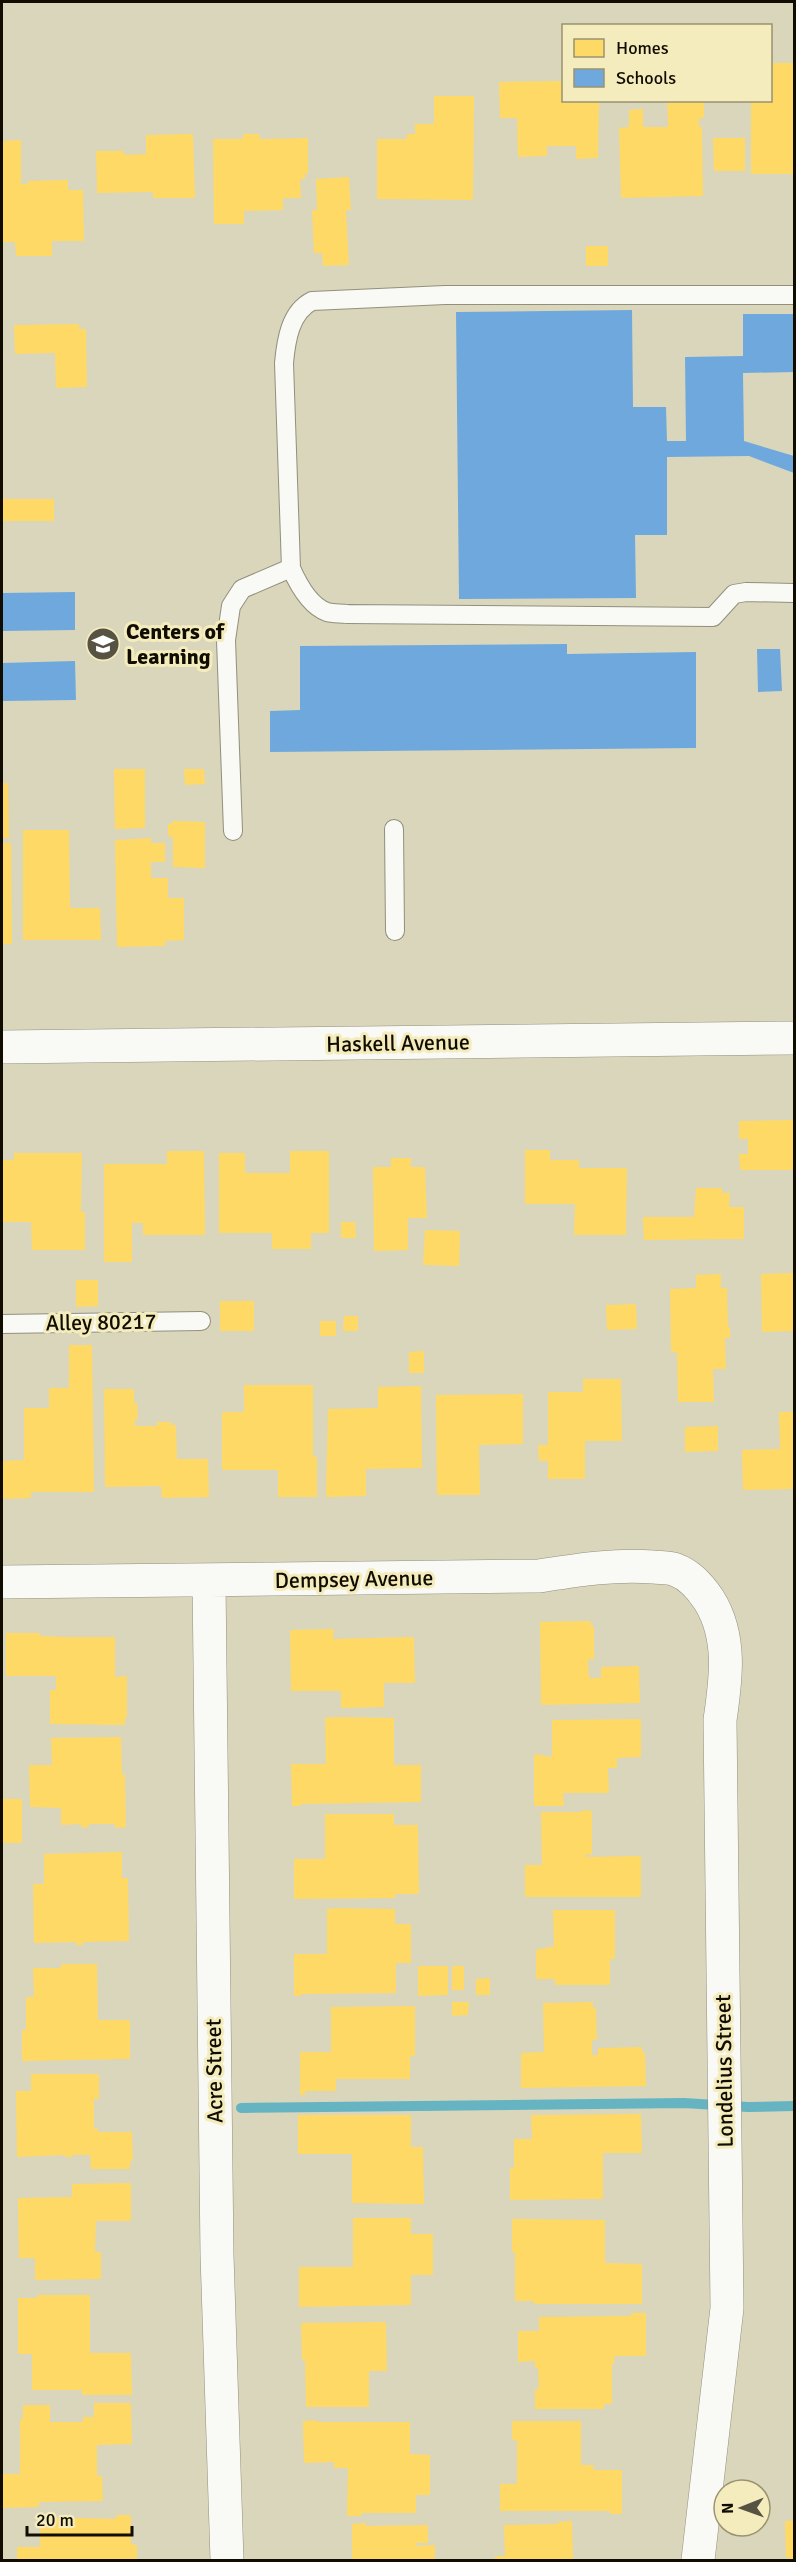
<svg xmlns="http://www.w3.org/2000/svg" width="796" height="2562" font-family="Signika,sans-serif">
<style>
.homes{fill:#ffd966}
.schools{fill:#6fa8dc}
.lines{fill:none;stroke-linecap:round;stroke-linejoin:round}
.stream{stroke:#66b4c1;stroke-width:10}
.service-casing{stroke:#92907c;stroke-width:20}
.minor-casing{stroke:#92907c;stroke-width:34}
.secondary-casing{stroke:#92907c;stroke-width:34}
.service{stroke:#f9f9f5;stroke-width:18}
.minor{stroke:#f9f9f5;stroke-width:33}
.secondary{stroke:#f9f9f5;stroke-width:33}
.labels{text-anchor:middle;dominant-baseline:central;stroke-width:6;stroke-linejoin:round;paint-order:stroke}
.poi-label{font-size:22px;font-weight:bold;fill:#100d00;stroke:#f4ecbc;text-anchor:start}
.street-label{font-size:22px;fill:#100d00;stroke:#f4ecbc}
</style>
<rect width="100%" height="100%" fill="#dad6bc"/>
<path class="homes" d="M770,63H794V174H751V100H770Z
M564,81V100H599L598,158L576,159V146H547V156L518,157L517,118H500L499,82Z
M434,96H474L473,200L377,199V139H407V134H415V124H434Z
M667,100H704V118H699V127H702L703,196L621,198L619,128L629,127V110L643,109V127H668Z
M193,134L195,198H153V192L97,193L96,151H124V155L146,154V135Z
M243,134H259L260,139L308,138V174H305V179H300L301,198H283V210L244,211V224H214L213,139H243Z
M713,138H745V171H714Z
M21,140V184H28V181L68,180V190H83L84,241H52V256H16L15,242H2V141Z
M349,177L351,210H346L349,265L323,266L322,253H314L312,210H317L316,179Z
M586,246H608V266H586Z
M79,324V329H86L87,387L56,388L55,353L15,354L14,325Z
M2,499H54V521H2Z
M114,769H145V828L115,829Z
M184,769H204L205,784L185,785Z
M2,783H8L9,838H2Z
M172,821L205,822V868L173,867V837L168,836V824H172Z
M23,830H69L70,908H100L101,940H23Z
M151,838V843H165V862H151V878H168V898H184V940L165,941V946L117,947L115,840Z
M2,843H11L12,944H2Z
M794,1120V1170H740L739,1154H748V1139H739V1121Z
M525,1150H550V1160H579V1168H627L626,1235H574L575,1204H525Z
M167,1151H204L205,1235H143V1223H132V1262H104V1164H167Z
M290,1151H329V1233H311V1249H272V1233H219V1153H245V1173H290Z
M14,1153H82L81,1212H85V1250H32L31,1222H2V1160H14Z
M391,1158H411V1167H425L427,1218H408V1250L374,1251L373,1167H391Z
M696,1188H722V1193H730L729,1207H744V1239L644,1240L643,1217H694Z
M341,1222H355L356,1238H341Z
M425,1230L460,1231L459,1266L423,1265Z
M794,1273V1331L762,1332L761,1274Z
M721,1274V1288H727L728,1327H730V1338H725L726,1369H713L714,1402H678L677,1352H671L670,1289L696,1288V1275Z
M76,1280H98V1306L76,1307Z
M220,1301H254V1331H220Z
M636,1304L637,1329L607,1330L606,1305Z
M344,1316H358V1331H343Z
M320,1321H336V1336H320Z
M69,1345H92L94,1492H31V1498L2,1499V1461L24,1460V1408H49V1388H69Z
M424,1351V1373H409V1352Z
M583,1379H621L622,1441H585V1479H548V1461H539L538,1445H548V1392H583Z
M244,1385H313V1456L317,1457V1497H278V1470H222V1412H244Z
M421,1386L422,1468L366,1469V1496L326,1497L328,1409L378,1408V1387Z
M104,1389H134V1403L137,1402L138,1419H135V1426H157V1422H171V1425H176L177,1459H208L209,1497L162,1498L161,1486L105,1487Z
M523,1394V1444L479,1445L480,1495H437L436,1395Z
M779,1412H794V1489L743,1490L742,1450L780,1449Z
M718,1426V1451L685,1452V1427Z
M591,1621V1626H594V1660L588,1659L589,1678H601V1667L639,1666L640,1703L541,1705L540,1622Z
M334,1629L333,1639L414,1637L415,1683H384V1707L341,1708V1691H291L290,1630Z
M6,1633H40V1636L65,1637H115V1677L127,1676V1718H125V1725L50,1724V1690H56V1676H6Z
M336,1717L394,1718V1765H421V1802L301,1804V1806H292L291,1764H326L325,1718Z
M641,1719V1757L617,1758V1768H608L609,1793H563L564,1806H534V1754L552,1757V1720Z
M121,1737L122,1775L125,1774L126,1827L115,1828V1824H89V1827L81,1828V1824L61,1825V1808L30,1807L29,1765H52L51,1738Z
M2,1799H22V1843H2Z
M582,1810L592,1811V1855L586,1854V1857L641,1856V1897H525V1865H542L541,1812H582Z
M325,1814H394V1825H418L419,1894H395V1898L294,1899V1859H325Z
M122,1852V1878H128L129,1941L83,1942V1945H76V1942L34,1943L33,1884H44V1854Z
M337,1908L395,1909V1924H411V1963H396V1993L301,1994V1996H294V1954H327V1909Z
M553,1910H615V1959H610V1985H555V1979H536V1950L554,1946Z
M61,1964H97L98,2020H130V2059L22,2061V2030H26V1997H34L33,1968H61Z
M418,1966H448V1995L418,1996Z
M452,1966H464V1990H452Z
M490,1978V1995H476V1979Z
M452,2002H469L468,2015L452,2016Z
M593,2002V2008H596L597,2040H592V2055H598V2048L642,2047V2052H645L646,2086L521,2088V2053L544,2052L543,2003Z
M415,2006V2056H410V2079H336V2091H305V2095H300V2052H331V2007Z
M31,2074H99V2099H94V2129L98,2128V2132H132L133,2161H130V2169H91L90,2155H72V2157H65V2155L17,2157L16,2091H31Z
M641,2114L642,2153H603V2199L510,2200V2168H514V2139H532L531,2115Z
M298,2115H411V2147H423L424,2204L352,2203V2154H298Z
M131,2183V2221H96L95,2252H101V2279L35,2280V2258H19L18,2198L72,2197V2184Z
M353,2218H411V2234H433V2275H411V2305L299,2307V2267H353Z
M512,2219L605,2220V2263L642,2264V2304H534V2301H515V2252H512Z
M37,2295H90V2353H131L132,2395H82V2390H32V2354H18V2298H37Z
M631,2313H646V2356H614L615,2363H612V2404H604V2409H535V2389H539L538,2368H535V2361L518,2362V2331H539V2317L631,2316Z
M386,2322L387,2371H369V2407H306L305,2360H302L301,2323Z
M94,2403H131L132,2444L97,2445V2476H102L103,2501L39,2502V2507L2,2508V2474H20V2419H23V2405H50V2422H83V2417H94Z
M317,2420V2422H410V2454L430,2455V2495H416V2513H362L361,2516H347L348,2468H334V2462L304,2463L303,2421Z
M512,2421H581V2465H594L593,2470H622V2514H610V2511H500V2484H517V2440H512Z
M116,2515H131V2544L137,2545V2560H17V2547H40V2517L116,2519Z
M572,2521L573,2560H495V2556H505L504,2525L558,2524V2522Z
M785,2521H794V2560H789V2557L786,2558Z
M366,2523V2526L428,2525V2543H416V2546L435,2545V2560H352V2524Z"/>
<path class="schools" d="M632,310L633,407H666L667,441H686L685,357L743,356V314H794V372L743,373L744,441L794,456V473L749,456L667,457V535H635L636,598L459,599L456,312Z
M75,592V630L2,631V593Z
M567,644V654L696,652V748L270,752V711L300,710V646Z
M757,649H780L782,691L758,692Z
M75,661L76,700L2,701V663Z"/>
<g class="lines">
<path class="stream" d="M241,2108L684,2103L748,2107L794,2106"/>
<defs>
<path id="service" d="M794,295H445L312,301C290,312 286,341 284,363L291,568C298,584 310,606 327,612C333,614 341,613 347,614L713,617L734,594L746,592L794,593
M394,829L395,931
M233,831L226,640L231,606L242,589L291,568
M2,1324L201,1321"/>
<path id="minor" d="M209,1581L217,2255L227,2560
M2,1582L539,1576C578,1570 614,1564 653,1567C660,1568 669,1567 676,1570C690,1575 701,1588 709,1600C732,1637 726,1679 720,1720L727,2308L698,2560"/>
<path id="secondary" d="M2,1047L794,1038"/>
</defs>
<use href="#service" class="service-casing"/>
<use href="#minor" class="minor-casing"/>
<use href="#secondary" class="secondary-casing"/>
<use href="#service" class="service"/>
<use href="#minor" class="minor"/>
<use href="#secondary" class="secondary"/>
</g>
<defs>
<symbol id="school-disc" viewBox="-11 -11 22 22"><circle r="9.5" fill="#575342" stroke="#f4ecbc"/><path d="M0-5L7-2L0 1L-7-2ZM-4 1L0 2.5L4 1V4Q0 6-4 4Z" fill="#fff"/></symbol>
</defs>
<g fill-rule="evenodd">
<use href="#school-disc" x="84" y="625" width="38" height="38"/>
</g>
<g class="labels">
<g class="poi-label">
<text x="126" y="631">Centers of<tspan x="126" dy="25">Learning</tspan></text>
</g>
<g class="street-label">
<text transform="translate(398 1043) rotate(-1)">Haskell Avenue</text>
<text transform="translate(101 1322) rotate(-1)">Alley 80217</text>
<text transform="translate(354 1579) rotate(-1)">Dempsey Avenue</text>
<text transform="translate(214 2071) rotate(-91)">Acre Street</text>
<text transform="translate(724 2071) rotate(-91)">Londelius Street</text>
</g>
</g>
<rect width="796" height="2562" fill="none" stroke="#100d00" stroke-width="6"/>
<rect x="562" y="24" width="210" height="78" fill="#f4ecbc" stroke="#999371" stroke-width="1.5"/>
<rect x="574" y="39" width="30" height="18" fill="#ffd966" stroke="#999371" stroke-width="1.5"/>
<text x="616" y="54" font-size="18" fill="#100d00">Homes</text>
<rect x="574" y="69" width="30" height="18" fill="#6fa8dc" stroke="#999371" stroke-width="1.5"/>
<text x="616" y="84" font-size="18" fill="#100d00">Schools</text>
<g transform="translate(742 2508) rotate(269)"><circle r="28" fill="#f4ecbc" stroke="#999371" stroke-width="1.5"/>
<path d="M0-4.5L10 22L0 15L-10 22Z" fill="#575342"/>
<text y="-9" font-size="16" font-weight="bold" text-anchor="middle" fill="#100d00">N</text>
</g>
<path d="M27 2526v9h105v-9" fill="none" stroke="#100d00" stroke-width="3"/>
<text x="36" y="2526" font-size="18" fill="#100d00" stroke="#f4ecbc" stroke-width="4.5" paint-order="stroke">20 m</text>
</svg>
